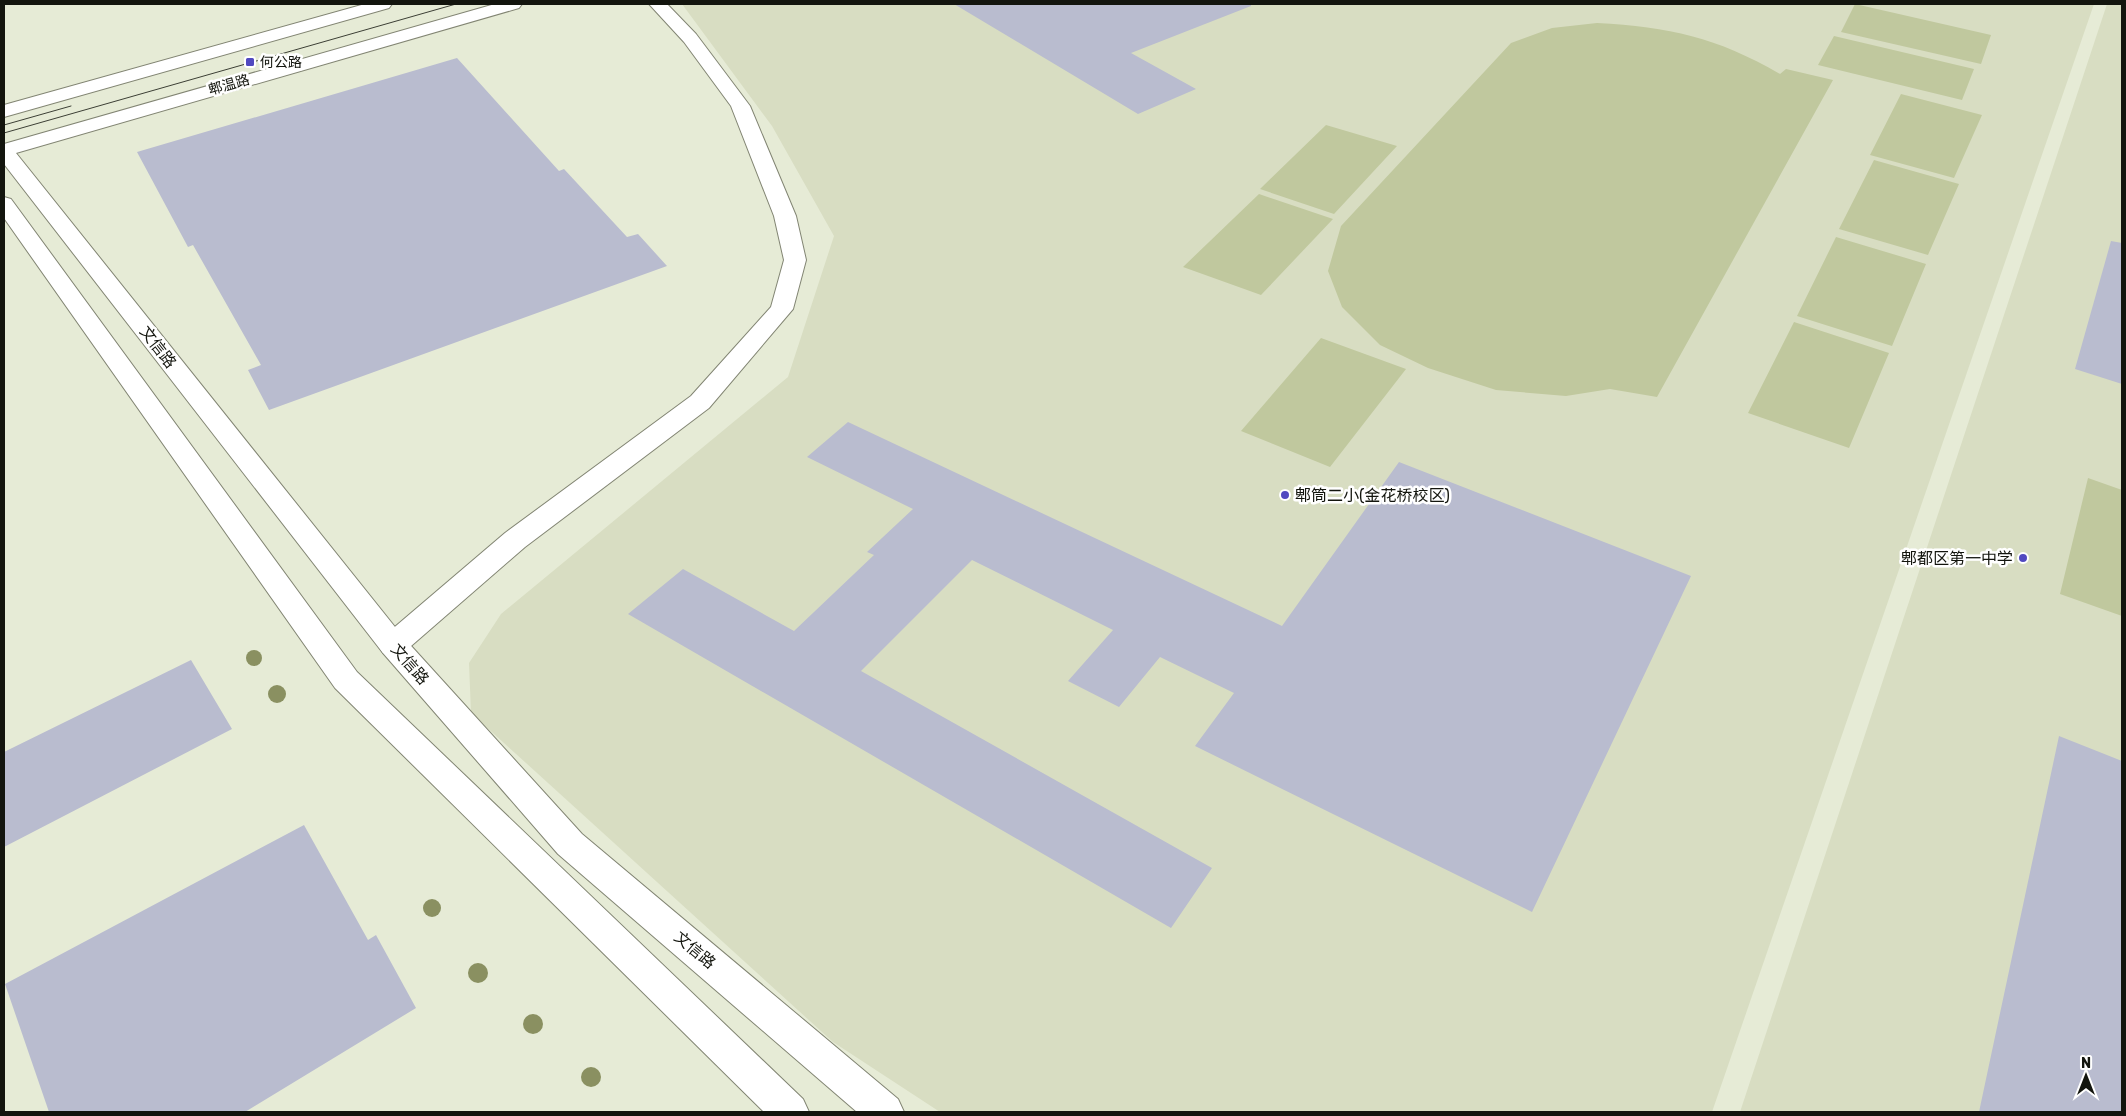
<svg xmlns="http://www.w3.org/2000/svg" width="2126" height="1116" font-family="Rubik,'Noto Sans SC',sans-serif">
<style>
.built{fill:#d8ddc2}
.green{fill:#c0c89e}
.building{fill:#b9bccf}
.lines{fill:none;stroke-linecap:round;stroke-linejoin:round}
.minor-casing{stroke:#828573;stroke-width:2}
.major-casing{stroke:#828573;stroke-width:2}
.minor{fill:#fff;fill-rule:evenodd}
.major{fill:#fff;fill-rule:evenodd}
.tram{stroke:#3c3f35;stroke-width:1}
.tree{fill:#8a9061}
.poi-dot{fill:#5149c0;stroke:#fff;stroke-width:2}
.labels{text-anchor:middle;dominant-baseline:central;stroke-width:5;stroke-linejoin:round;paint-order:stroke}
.far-poi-label{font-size:14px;fill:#13150e;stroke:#fff;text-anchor:start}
.far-street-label{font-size:14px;fill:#13150e;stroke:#fff}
.street-label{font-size:16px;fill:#13150e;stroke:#fff}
.poi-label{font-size:16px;fill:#13150e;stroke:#fff;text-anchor:start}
</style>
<rect width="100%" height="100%" fill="#e6ebd6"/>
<path class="built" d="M682,4H2094L1712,1112H940L833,1042L471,713L469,663L501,614L788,377L834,236L772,126Z
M2107,4H2122V1112H1740Z"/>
<path class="green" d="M1855,4L1991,35L1981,64L1841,32Z
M1597,23C1670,27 1716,37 1780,74L1786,69L1833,80L1657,397L1610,389L1566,396L1496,390L1428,368L1380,345L1342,307L1328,271L1341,226L1511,43L1552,28Z
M1834,36L1974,69L1962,100L1818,65Z
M1901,94L1982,115L1954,178L1870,155Z
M1326,125L1397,146L1334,214L1260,189Z
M1874,160L1959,184L1928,255L1839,229Z
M1259,194L1333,219L1261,295L1183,267Z
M1836,237L1926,264L1892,346L1797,316Z
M1794,322L1889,353L1849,448L1748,413Z
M1321,338L1406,369L1330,467L1241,431Z
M2088,478L2122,490V616L2060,594Z"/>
<path class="building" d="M954,4H1251V6L1131,53L1196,89L1138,114Z
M457,58L559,171L564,169L627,237L638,234L667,266L269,410L248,370L261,365L193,245L188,247L137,152Z
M2111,241L2122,243V384L2075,369Z
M848,422L1282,626L1399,462L1691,576L1532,912L1195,746L1234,693L1160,657L1119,707L1068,681L1113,630L972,560L861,671L1212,868L1171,928L628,614L683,569L794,631L874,555L867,552L913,509L807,457Z
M191,660L232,729L4,847V752Z
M2059,736L2122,761V1112H1979Z
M304,825L368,940L376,935L416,1008L245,1112H49L5,984Z"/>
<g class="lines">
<defs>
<path id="minor" d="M649,4H667L696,34L750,106L796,216L806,260L793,309L709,408L525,547L403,653L393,656L383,653L378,645L383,637L505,533L691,396L771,307L784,260L774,216L731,106L684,42Z"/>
<path id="major" d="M365,4H392L389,8L4,117V105Z
M495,4H522L519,8L16,153L403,637L582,834L898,1099L904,1112H857L558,854L383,653L4,164V144Z
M4,197L11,199L357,672L803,1099L809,1112H764L335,688L4,218Z"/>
</defs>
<use href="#minor" class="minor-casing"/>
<use href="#major" class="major-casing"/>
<use href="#minor" class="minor"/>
<use href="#major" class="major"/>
<path class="tram" d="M4,125L71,106
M4,133L456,4"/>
</g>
<g class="tree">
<circle cx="254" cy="658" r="8"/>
<circle cx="277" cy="694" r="9"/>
<circle cx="432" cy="908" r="9"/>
<circle cx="478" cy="973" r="10"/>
<circle cx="533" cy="1024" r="10"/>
<circle cx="591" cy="1077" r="10"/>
</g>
<g class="poi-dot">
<rect x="245" y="57" width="10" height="10" rx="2.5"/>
<circle cx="1285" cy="495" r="5"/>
<circle cx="2023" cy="558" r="5"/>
</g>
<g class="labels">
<g class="far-poi-label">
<text x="260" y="62">何公路</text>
</g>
<g class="far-street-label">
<text transform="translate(229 85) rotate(-16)">郫温路</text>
</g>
<g class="street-label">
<text transform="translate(158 347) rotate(52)">文信路</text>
<text transform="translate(410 664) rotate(49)">文信路</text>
<text transform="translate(695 950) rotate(40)">文信路</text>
</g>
<g class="poi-label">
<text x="1295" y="495">郫筒二小(金花桥校区)</text>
<text x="2013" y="558" text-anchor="end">郫都区第一中学</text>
</g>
</g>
<rect width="2126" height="1116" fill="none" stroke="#13150e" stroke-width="10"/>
<g transform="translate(2086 1076)" stroke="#ffffff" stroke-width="4" paint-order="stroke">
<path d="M0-4L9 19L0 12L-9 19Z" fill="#13150e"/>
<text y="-8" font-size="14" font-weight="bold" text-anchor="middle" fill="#13150e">N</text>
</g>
</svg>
